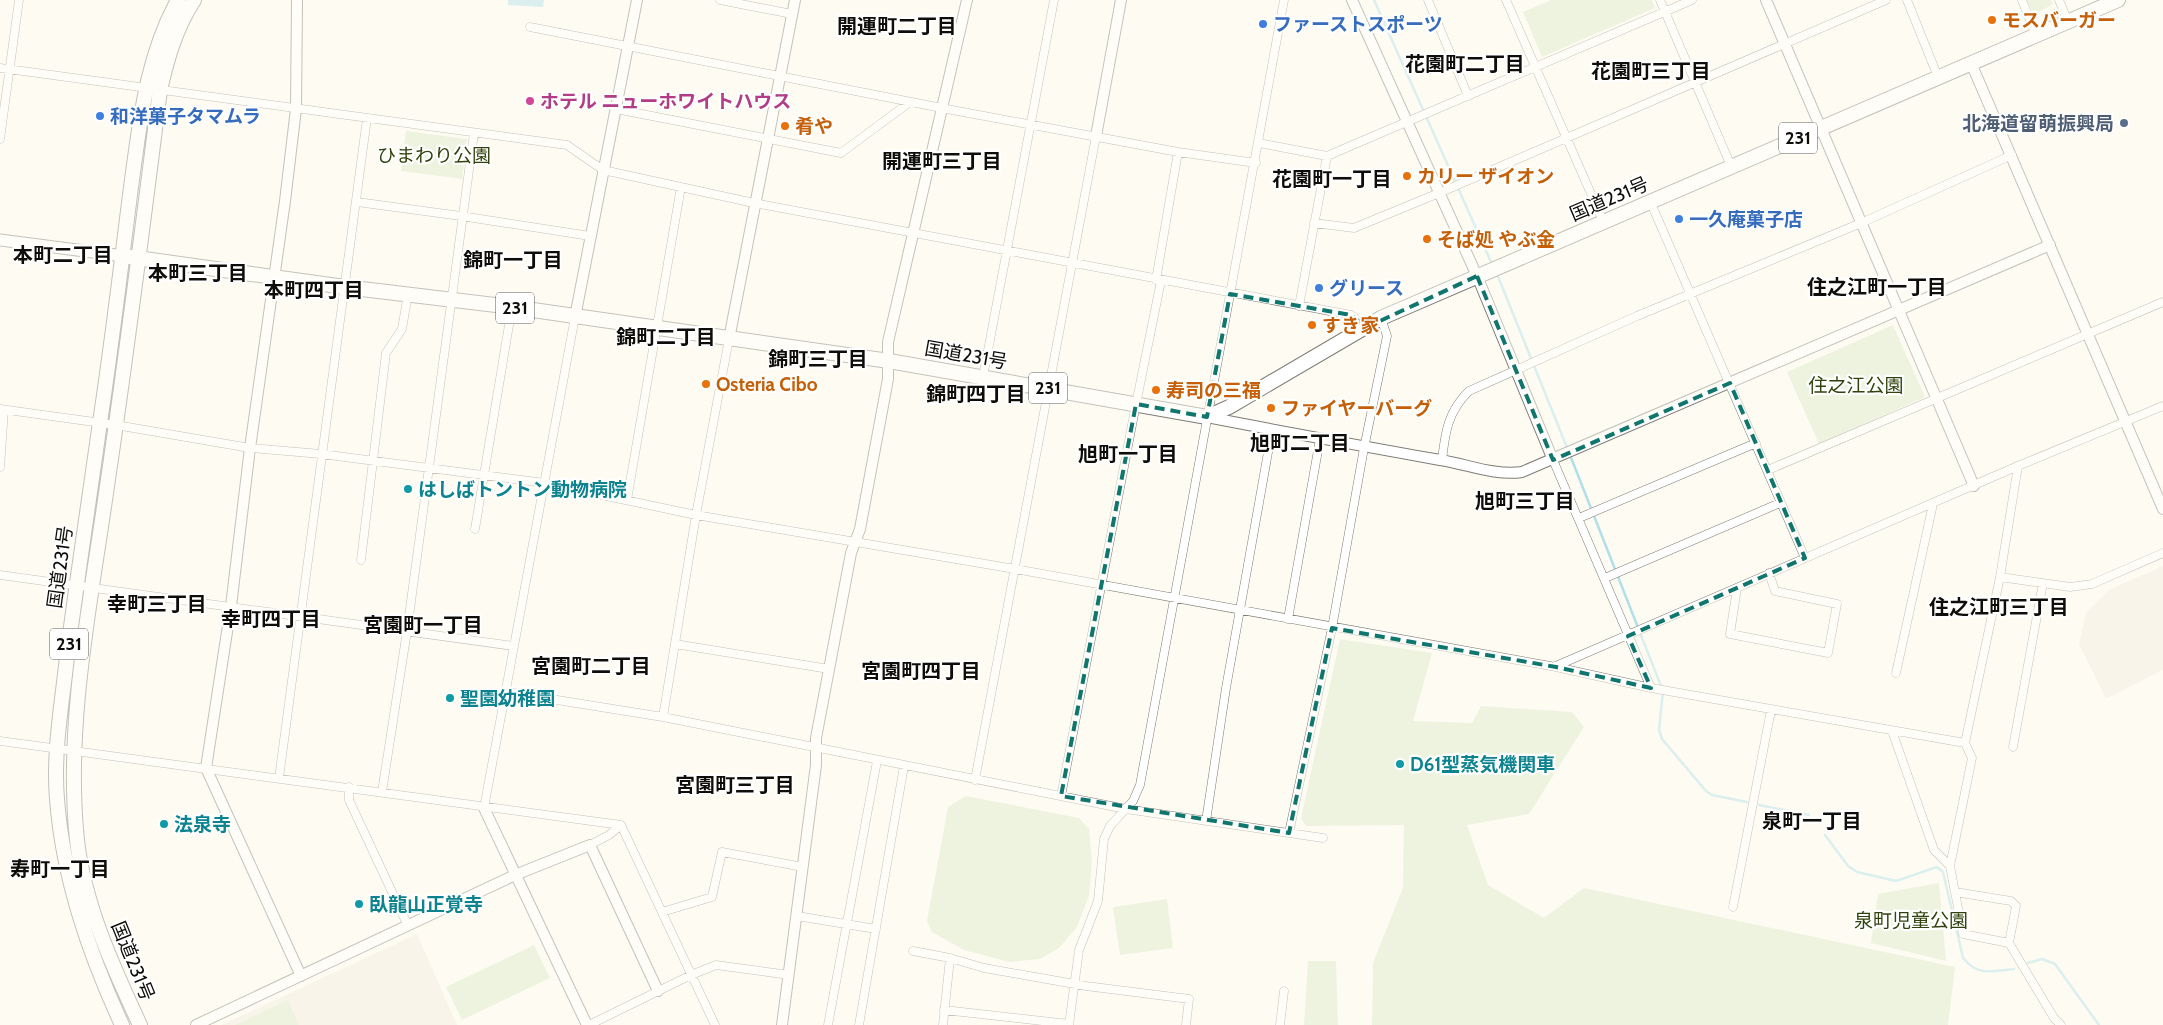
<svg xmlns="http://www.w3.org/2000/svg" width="2163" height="1025" font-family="Cabin,'Noto Sans JP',sans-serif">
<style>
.built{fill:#f3ecdf}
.green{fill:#dce9c9}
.water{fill:#b1dfe8}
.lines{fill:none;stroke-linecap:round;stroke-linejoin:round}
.stream{stroke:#b1dfe8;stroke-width:2.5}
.street-casing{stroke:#7f7c76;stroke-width:9}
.secondary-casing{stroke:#7f7c76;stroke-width:12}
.primary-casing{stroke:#7f7c76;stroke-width:13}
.highway-casing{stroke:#7f7c76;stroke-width:16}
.street{stroke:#fff;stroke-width:8}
.secondary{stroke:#fff;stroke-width:10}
.primary{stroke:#fff;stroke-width:11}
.highway{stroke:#fff;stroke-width:14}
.marked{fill:none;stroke:#0f766e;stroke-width:4;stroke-dasharray:10 6;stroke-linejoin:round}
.food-dot{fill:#e8710a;stroke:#fff;stroke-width:2}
.shop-dot{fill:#3f7fe0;stroke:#fff;stroke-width:2}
.hotel-dot{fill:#d1479c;stroke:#fff;stroke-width:2}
.service-dot{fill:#5c6f8a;stroke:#fff;stroke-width:2}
.culture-dot{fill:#0f9aa8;stroke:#fff;stroke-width:2}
.labels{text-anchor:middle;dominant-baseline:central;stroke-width:4.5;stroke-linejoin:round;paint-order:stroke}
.shield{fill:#fff;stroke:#565654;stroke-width:1}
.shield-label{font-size:18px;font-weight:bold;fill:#0e0d0a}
.food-label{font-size:19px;font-weight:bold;fill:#c56008;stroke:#fff;text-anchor:start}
.shop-label{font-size:19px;font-weight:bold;fill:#366cbe;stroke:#fff;text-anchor:start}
.hotel-label{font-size:19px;font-weight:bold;fill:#b23c85;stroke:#fff;text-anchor:start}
.service-label{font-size:19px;font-weight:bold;fill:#4e5e75;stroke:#fff;text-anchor:end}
.park-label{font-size:19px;fill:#31420c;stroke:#fff}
.street-label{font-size:19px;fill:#0e0d0a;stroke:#fff}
.culture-label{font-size:19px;font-weight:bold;fill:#0d838f;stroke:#fff;text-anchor:start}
.neighbourhood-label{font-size:20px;font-weight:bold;fill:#0e0d0a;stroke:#fff}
</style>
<rect width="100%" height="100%" fill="#fefbf3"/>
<path class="built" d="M2163,566V670L2106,699L2079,644L2086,613L2110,589Z
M417,934L457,1025H221Z"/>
<path class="green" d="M1551,0H1652L1655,8L1542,57L1523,12Z
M2027,0H2051L2053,4L2034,15Z
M406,131L467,139L462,179L401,171Z
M1893,325L1925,397L1819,444L1787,372Z
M1340,639L1432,653L1413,721L1472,723L1481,706L1572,712L1584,727L1529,814L1467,825L1488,885L1544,918L1584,888L1955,967L1948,1025H1372L1373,963L1403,888L1404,825L1306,826L1301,818Z
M966,796L1079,818L1089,829L1092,862L1089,896L1077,927L1059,948L1040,959L1009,962L964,950L932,932L927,921L948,807Z
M1939,883L1946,961L1871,943L1878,894Z
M1167,899L1173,948L1120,955L1113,907Z
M534,945L550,978L462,1020L446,987Z
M1308,961H1336L1338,1025H1304Z
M288,1000L299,1025H235Z"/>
<path class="water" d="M508,0H544L543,7L508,5Z"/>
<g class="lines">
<path class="stream" d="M1374,0L1492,264
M1497,274L1568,450
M1570,455L1663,691L1659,730L1662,739L1706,791L1712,795L1747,802
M1759,805L1809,815
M1825,835L1848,866L1857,872L1896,881L1937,867L1943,872L1963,958C1979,977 1991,971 2014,969
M2028,963L2042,959L2055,964L2099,1025"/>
<defs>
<path id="street" d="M720,0L792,14
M1428,0L1468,96
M1506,0L1603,221
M1660,0L1731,166
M1907,0L1938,77
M2022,0L2036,35
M2059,0L2068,22
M530,27L952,110L1178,152L1256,163
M0,68L567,145L603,170L754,203L1351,315L1367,327
M616,109L841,153L910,102
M0,139L19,0
M1259,143L1327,156L1692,0
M1650,201L1805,558
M357,202L461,216L590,236
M1314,223L1354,228L1439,193L1886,0
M1156,280L1178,152
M1299,306L1327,156
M983,377L1054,0
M0,409L116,425L250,448L321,454L545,483L696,515L1015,569L1556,667L1651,688L1965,743
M1442,460C1445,433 1448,411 1469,391L1637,316L1861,223L2012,155
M1553,460L1651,688
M0,467L4,410
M1768,470L2163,302
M627,500L681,187
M1579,518L1756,443
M475,529L512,307
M361,560L386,353L402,329L408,294
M0,575L513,646
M2000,577L2070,587L2092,584L2163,553
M1605,578L1780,503
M1737,588L1730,634L1828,653L1837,604L1775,591L1769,573
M1288,619L1320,439
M675,644L829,669
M1556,666L2018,466L2163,406
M1896,673L1933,504
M507,692L663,717L1126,809L1323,838
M663,717L696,515L729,339
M1892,731L1934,850L1950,866L1963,934L2009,943L2054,1018L2061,1025
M0,741L621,825L715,1025
M2013,747L2043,583
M279,778L367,118
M975,780L1096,136
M349,787V800L408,926
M382,792L407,631L474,133
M1061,796L1136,404L1161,281
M484,808L575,317
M1206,821L1226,688L1272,430
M1289,833L1332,628L1364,448L1387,336L1381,318
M590,845L609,835L621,825
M1950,866L1972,758L1965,743L2000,577L2018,466
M1955,892L2011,901L2016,906L2009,943
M1733,907L1771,710
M662,912L712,897L722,852L803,867
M797,916L876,929
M913,951L950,958L984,968L1086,986L1189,999L1186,1025
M944,1010L1069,1024
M589,1025L691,975L716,965L789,975
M828,1025L877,761
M859,1025L904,766
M943,1025L950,958
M1069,1025L1079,950L1098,901L1104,839L1110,826L1133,801L1140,785L1284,0
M1280,1025L1284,991"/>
<path id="secondary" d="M297,0L296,109L285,201L250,448L231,606L206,768L301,976
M1352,0L1477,276L1553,460
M1766,0L1974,486
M1971,63L2163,509
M1096,136L1121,0
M575,317L637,0
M729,339L795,0
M1207,417C1284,432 1362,446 1440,460C1467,464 1494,476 1522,472L2050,245
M484,808L587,1025
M196,1025L515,875L590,845L658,991
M782,1025L816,765V738L851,553L860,529L888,379V342L967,0"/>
<path id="primary" d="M0,240L123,256"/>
<path id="highway" d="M123,256L345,287L512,307L889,361L1207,417L1229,407L1381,318L2118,0
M122,1025C89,953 63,878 57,799C53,752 62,704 67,657C77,579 89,501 100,422C112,344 121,266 131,187C140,122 146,58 178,0
M140,1025C113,967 84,904 77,840C65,726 90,606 106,493C126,359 143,225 160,90C167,59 176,27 194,0"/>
</defs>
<use href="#street" class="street-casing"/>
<use href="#secondary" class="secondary-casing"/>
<use href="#primary" class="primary-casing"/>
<use href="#highway" class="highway-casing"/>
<use href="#street" class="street"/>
<use href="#secondary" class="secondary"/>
<use href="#primary" class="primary"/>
<use href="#highway" class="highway"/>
</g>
<path d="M0 0H2163V1025H0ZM1477,276L1553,460L1730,383L1805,558L1628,636L1651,688L1556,667L1332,628L1289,833L1061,796L1136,404L1207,417L1230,294L1351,315L1367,327Z" fill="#fefbf3" fill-opacity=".55" fill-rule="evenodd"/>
<path class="marked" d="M1477,276L1553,460L1730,383L1805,558L1628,636L1651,688L1556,667L1332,628L1289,833L1061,796L1136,404L1207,417L1230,294L1351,315L1367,327Z"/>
<g class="food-dot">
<circle cx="1992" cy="20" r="5"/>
<circle cx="785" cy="126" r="5"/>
<circle cx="1407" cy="176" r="5"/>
<circle cx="1427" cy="239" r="5"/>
<circle cx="1312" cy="325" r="5"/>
<circle cx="706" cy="384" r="5"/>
<circle cx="1156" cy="390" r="5"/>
<circle cx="1271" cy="408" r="5"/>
</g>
<g class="shop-dot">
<circle cx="1263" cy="24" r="5"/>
<circle cx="100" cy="116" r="5"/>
<circle cx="1679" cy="219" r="5"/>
<circle cx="1319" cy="288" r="5"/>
</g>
<circle class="hotel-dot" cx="530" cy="101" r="5"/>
<circle class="service-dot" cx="2124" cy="123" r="5"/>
<g class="culture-dot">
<circle cx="408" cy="489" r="5"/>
<circle cx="450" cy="698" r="5"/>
<circle cx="1400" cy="764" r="5"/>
<circle cx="164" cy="824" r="5"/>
<circle cx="359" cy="904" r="5"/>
</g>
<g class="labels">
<g class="shield">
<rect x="1779" y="122.5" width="38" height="31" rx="4"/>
<rect x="496" y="292.5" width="38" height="31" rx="4"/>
<rect x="1029" y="372.5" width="38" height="31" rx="4"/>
<rect x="50" y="628.5" width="38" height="31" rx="4"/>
</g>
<g class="shield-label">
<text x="1798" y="138">231</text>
<text x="515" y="308">231</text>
<text x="1048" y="388">231</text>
<text x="69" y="644">231</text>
</g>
<g class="food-label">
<text x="2002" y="20">モスバーガー</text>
<text x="795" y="126">肴や</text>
<text x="1417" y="176">カリー ザイオン</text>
<text x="1437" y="239">そば処 やぶ金</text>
<text x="1322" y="325">すき家</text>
<text x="716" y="384">Osteria Cibo</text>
<text x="1166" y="390">寿司の三福</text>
<text x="1281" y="408">ファイヤーバーグ</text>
</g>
<g class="shop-label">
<text x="1273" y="24">ファーストスポーツ</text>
<text x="110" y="116">和洋菓子タマムラ</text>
<text x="1689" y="219">一久庵菓子店</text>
<text x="1329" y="288">グリース</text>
</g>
<g class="hotel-label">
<text x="540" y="101">ホテル ニューホワイトハウス</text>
</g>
<g class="service-label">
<text x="2114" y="123">北海道留萌振興局</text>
</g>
<g class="park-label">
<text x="434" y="155">ひまわり公園</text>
<text x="1856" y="385">住之江公園</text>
<text x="1911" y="920">泉町児童公園</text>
</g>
<g class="street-label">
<text transform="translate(1609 199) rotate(-23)">国道231号</text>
<text transform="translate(966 355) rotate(10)">国道231号</text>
<text transform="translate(60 567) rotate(-82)">国道231号</text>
<text transform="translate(133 961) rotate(68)">国道231号</text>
</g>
<g class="culture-label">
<text x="418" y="489">はしばトントン動物病院</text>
<text x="460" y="698">聖園幼稚園</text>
<text x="1410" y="764">D61型蒸気機関車</text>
<text x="174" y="824">法泉寺</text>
<text x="369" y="904">臥龍山正覚寺</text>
</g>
<g class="neighbourhood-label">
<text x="897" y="26">開運町二丁目</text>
<text x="1465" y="64">花園町二丁目</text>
<text x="1651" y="71">花園町三丁目</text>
<text x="942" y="161">開運町三丁目</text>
<text x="1332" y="179">花園町一丁目</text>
<text x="63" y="255">本町二丁目</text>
<text x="513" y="260">錦町一丁目</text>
<text x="198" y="273">本町三丁目</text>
<text x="1877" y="287">住之江町一丁目</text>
<text x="314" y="290">本町四丁目</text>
<text x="666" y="337">錦町二丁目</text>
<text x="818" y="359">錦町三丁目</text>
<text x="976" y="394">錦町四丁目</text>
<text x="1300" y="443">旭町二丁目</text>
<text x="1128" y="454">旭町一丁目</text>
<text x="1525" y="501">旭町三丁目</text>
<text x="157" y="604">幸町三丁目</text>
<text x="1999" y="607">住之江町三丁目</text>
<text x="271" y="619">幸町四丁目</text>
<text x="423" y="625">宮園町一丁目</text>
<text x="591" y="666">宮園町二丁目</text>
<text x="921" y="671">宮園町四丁目</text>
<text x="735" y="785">宮園町三丁目</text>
<text x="1812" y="821">泉町一丁目</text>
<text x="60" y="869">寿町一丁目</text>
</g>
</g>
</svg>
